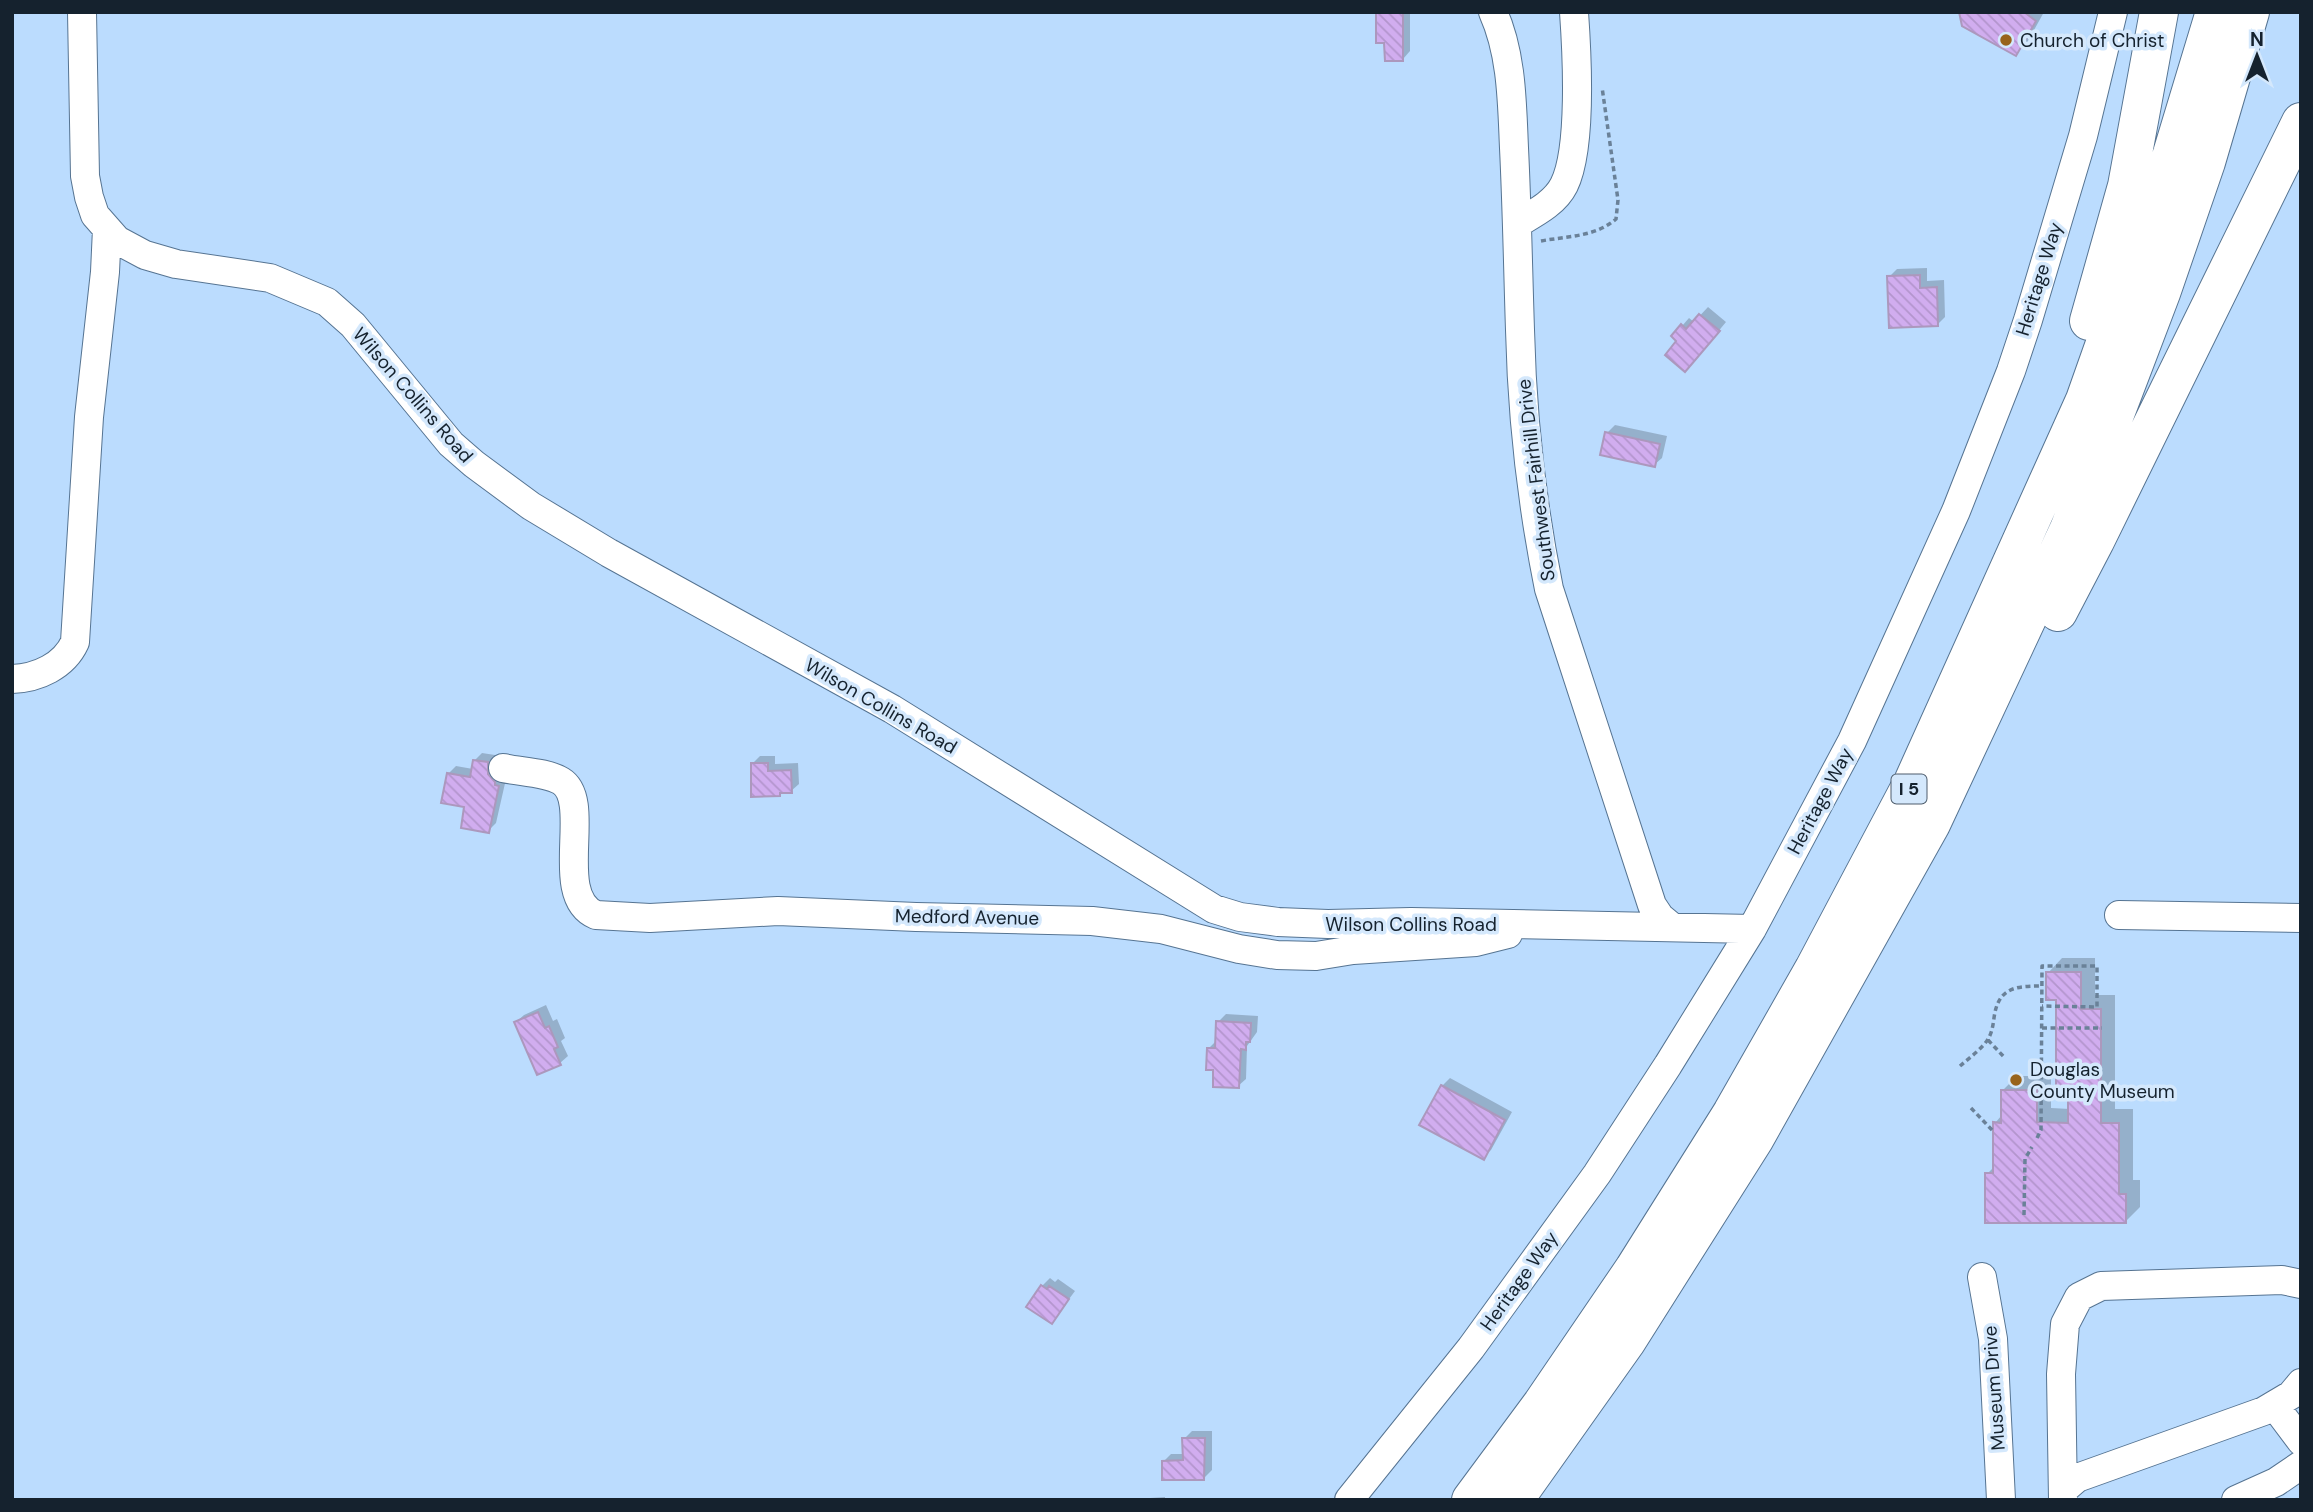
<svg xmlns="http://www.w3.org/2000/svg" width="2313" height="1512" font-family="'DM Sans',sans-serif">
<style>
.shadow{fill:#0003}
.building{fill:url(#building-back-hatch);stroke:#ac98bd;stroke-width:2}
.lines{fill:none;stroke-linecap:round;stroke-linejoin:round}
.minor-casing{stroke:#567492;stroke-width:30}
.highway-casing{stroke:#567492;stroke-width:40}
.path{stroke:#6a8198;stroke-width:3.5;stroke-dasharray:5 3.5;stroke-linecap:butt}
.minor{stroke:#fff;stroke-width:28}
.highway{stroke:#fff;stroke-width:38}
.poi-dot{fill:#98631b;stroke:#d4e8fc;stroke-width:2.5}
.labels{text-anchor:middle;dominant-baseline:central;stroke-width:7;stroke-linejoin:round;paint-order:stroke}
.shield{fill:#d4e8fc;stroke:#4e5d6c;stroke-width:2}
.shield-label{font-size:18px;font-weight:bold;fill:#15222e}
.poi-label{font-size:19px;fill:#15222e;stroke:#d4e8fc;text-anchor:start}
.street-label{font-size:19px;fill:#15222e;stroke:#d4e8fc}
</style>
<defs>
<pattern id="building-back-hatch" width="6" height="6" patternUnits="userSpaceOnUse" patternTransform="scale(1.75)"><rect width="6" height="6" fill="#d1adef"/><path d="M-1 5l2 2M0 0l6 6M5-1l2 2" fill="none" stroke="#b395cd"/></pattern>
</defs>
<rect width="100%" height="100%" fill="#bbdcfe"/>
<path class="shadow" d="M1378,12H1410V51L1403,59L1386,41Z
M1961,12H2044L2028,41L2016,54Z
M1927,268V281L1944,280L1945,317L1937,325L1889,277L1897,269Z
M1708,307L1726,322L1693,362L1679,341L1682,326L1689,318L1694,322Z
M1615,425L1667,436L1662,458L1654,465L1607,433Z
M482,753L495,755V766L506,779L496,823L488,831L466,805L448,774L456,766L473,769L474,761Z
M760,756H775V764L798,763L799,784L791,791L782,792L779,794L752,764Z
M2062,958H2095V995H2115V1109H2133V1180H2140V1207L2125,1222L1987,1174L1995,1166V1123L2002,1115V1091L2017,1076H2051V1108L2070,1109V1088L2057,999L2048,973Z
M546,1005L553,1021L557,1019L565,1038L561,1041L568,1056L560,1063L516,1022L524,1015Z
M1226,1014L1258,1016L1257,1032L1247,1046L1246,1079L1238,1086L1215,1069L1208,1049L1217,1040L1218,1022Z
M1450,1078L1512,1112L1491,1150L1483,1157L1442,1086Z
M1050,1278L1055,1282L1058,1279L1075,1291L1052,1322L1042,1286Z
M1192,1431H1212V1470L1204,1478L1163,1462L1171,1454H1184V1439Z
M1165,1497V1500H1148L1150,1498Z"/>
<path class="building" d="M1376,12H1403V61H1385L1384,43H1376Z
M1959,12H2024L2036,21L2016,56L1962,26Z
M1920,275V288L1937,287L1938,326L1889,328L1887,276Z
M1699,314L1720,331L1685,372L1665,355L1676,341L1671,336L1681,324L1686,329Z
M1605,432L1660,444L1655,467L1600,455Z
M473,760L488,762V774L495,782V785L499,786L489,833L461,828L464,807L441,803L447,773L470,777Z
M751,763H768V771L791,770L792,793H780V796L751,797Z
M2046,972H2081V1009H2101V1123H2119V1194H2126V1223H1985V1173H1993V1122L2001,1123V1090H2037V1122L2068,1123V1090H2056V1000H2046Z
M538,1012L545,1028L549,1026L558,1047L554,1049L561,1065L537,1075L514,1022Z
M1216,1021L1251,1023L1250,1042H1246V1050L1241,1049L1239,1088L1213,1087V1070H1206L1207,1048H1215Z
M1441,1085L1505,1120L1484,1160L1419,1125Z
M1041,1285L1047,1289L1049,1286L1069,1299L1052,1324L1026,1307Z
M1182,1438H1205L1204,1480H1162V1461L1183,1460Z"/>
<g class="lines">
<defs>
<path id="minor" d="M82,12L85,176L89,197L95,215L117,240L145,255L176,264L270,278L327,302L353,325L451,444L474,464L531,506L609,553L892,709L1214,909L1240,917L1278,922L1328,924L1411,922L1752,929
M1493,12C1512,54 1512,103 1514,148C1517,209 1518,269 1520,330C1522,416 1532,505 1549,589L1652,905L1660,917L1672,927
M1518,223C1535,213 1555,203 1564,185C1582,149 1577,54 1574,12
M12,679C38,678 64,666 75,642L89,417L105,272L107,229
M503,768C521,772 546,772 561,781C594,801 551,896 596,915L650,918L778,911L916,917L1092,921L1161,929L1239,949L1277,955L1316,956L1353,950L1476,942L1508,934
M2119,915L2301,918
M1982,1277L1993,1339L2001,1500
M2274,1405L2301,1441
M2063,1490L2077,1478L2264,1411L2291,1395L2301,1383
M1349,1500L1471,1348L1597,1174L1668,1065L1752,929L1852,741L1956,511L2011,371L2028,320L2083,136L2113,12
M2063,1500L2061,1374L2065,1324L2079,1297L2101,1286L2282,1280L2301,1284
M2236,1500L2276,1482L2301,1465"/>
<path id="highway" d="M2089,321L2127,186L2159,12
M2058,612L2095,541L2301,122
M1471,1500L1542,1404L1634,1269L1732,1113L1814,969L1913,782L2085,400L2172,154L2215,12
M1514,1500L1626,1342L1755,1138L1931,824L2069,529L2112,422L2161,293L2206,162L2250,12"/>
</defs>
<use href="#minor" class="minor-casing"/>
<use href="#highway" class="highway-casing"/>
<path class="path" d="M1541,241C1568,236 1595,237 1616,219L1618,200L1602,87
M2042,1028H2102
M1988,1040L2005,1058
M1960,1066C1969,1058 1982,1049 1988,1039C1992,1033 1993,1025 1994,1018C1998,987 2016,986 2042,986
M1971,1108L1993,1131
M2037,1138L2041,1130L2042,966H2097V1007L2042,1006
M2024,1215L2025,1159L2032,1147"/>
<use href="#minor" class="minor"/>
<use href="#highway" class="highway"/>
</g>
<g class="poi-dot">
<circle cx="2006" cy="40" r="7"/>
<circle cx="2016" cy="1080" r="7"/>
</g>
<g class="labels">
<rect class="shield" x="1891.5" y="774.5" width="35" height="29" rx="5"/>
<g class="shield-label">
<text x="1909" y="789">I 5</text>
</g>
<g class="poi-label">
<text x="2020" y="40">Church of Christ</text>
<text x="2030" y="1069">Douglas<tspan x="2030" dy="22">County Museum</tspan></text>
</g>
<g class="street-label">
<text transform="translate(2039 279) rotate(-73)">Heritage Way</text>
<text transform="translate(413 395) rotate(49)">Wilson Collins Road</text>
<text transform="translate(1536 480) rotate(-97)">Southwest Fairhill Drive</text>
<text transform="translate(881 706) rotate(30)">Wilson Collins Road</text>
<text transform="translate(1820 801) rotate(-62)">Heritage Way</text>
<text transform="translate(967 917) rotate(1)">Medford Avenue</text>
<text x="1411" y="924">Wilson Collins Road</text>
<text transform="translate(1519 1281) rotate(-54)">Heritage Way</text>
<text transform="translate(1994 1388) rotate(-94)">Museum Drive</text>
</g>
</g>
<rect width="2313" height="1512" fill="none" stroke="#15222e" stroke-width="28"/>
<g transform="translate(2257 56)" stroke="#d4e8fc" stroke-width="5" paint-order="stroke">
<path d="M0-5L12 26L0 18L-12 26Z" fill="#15222e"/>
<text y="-10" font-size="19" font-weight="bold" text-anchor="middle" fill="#15222e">N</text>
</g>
</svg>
